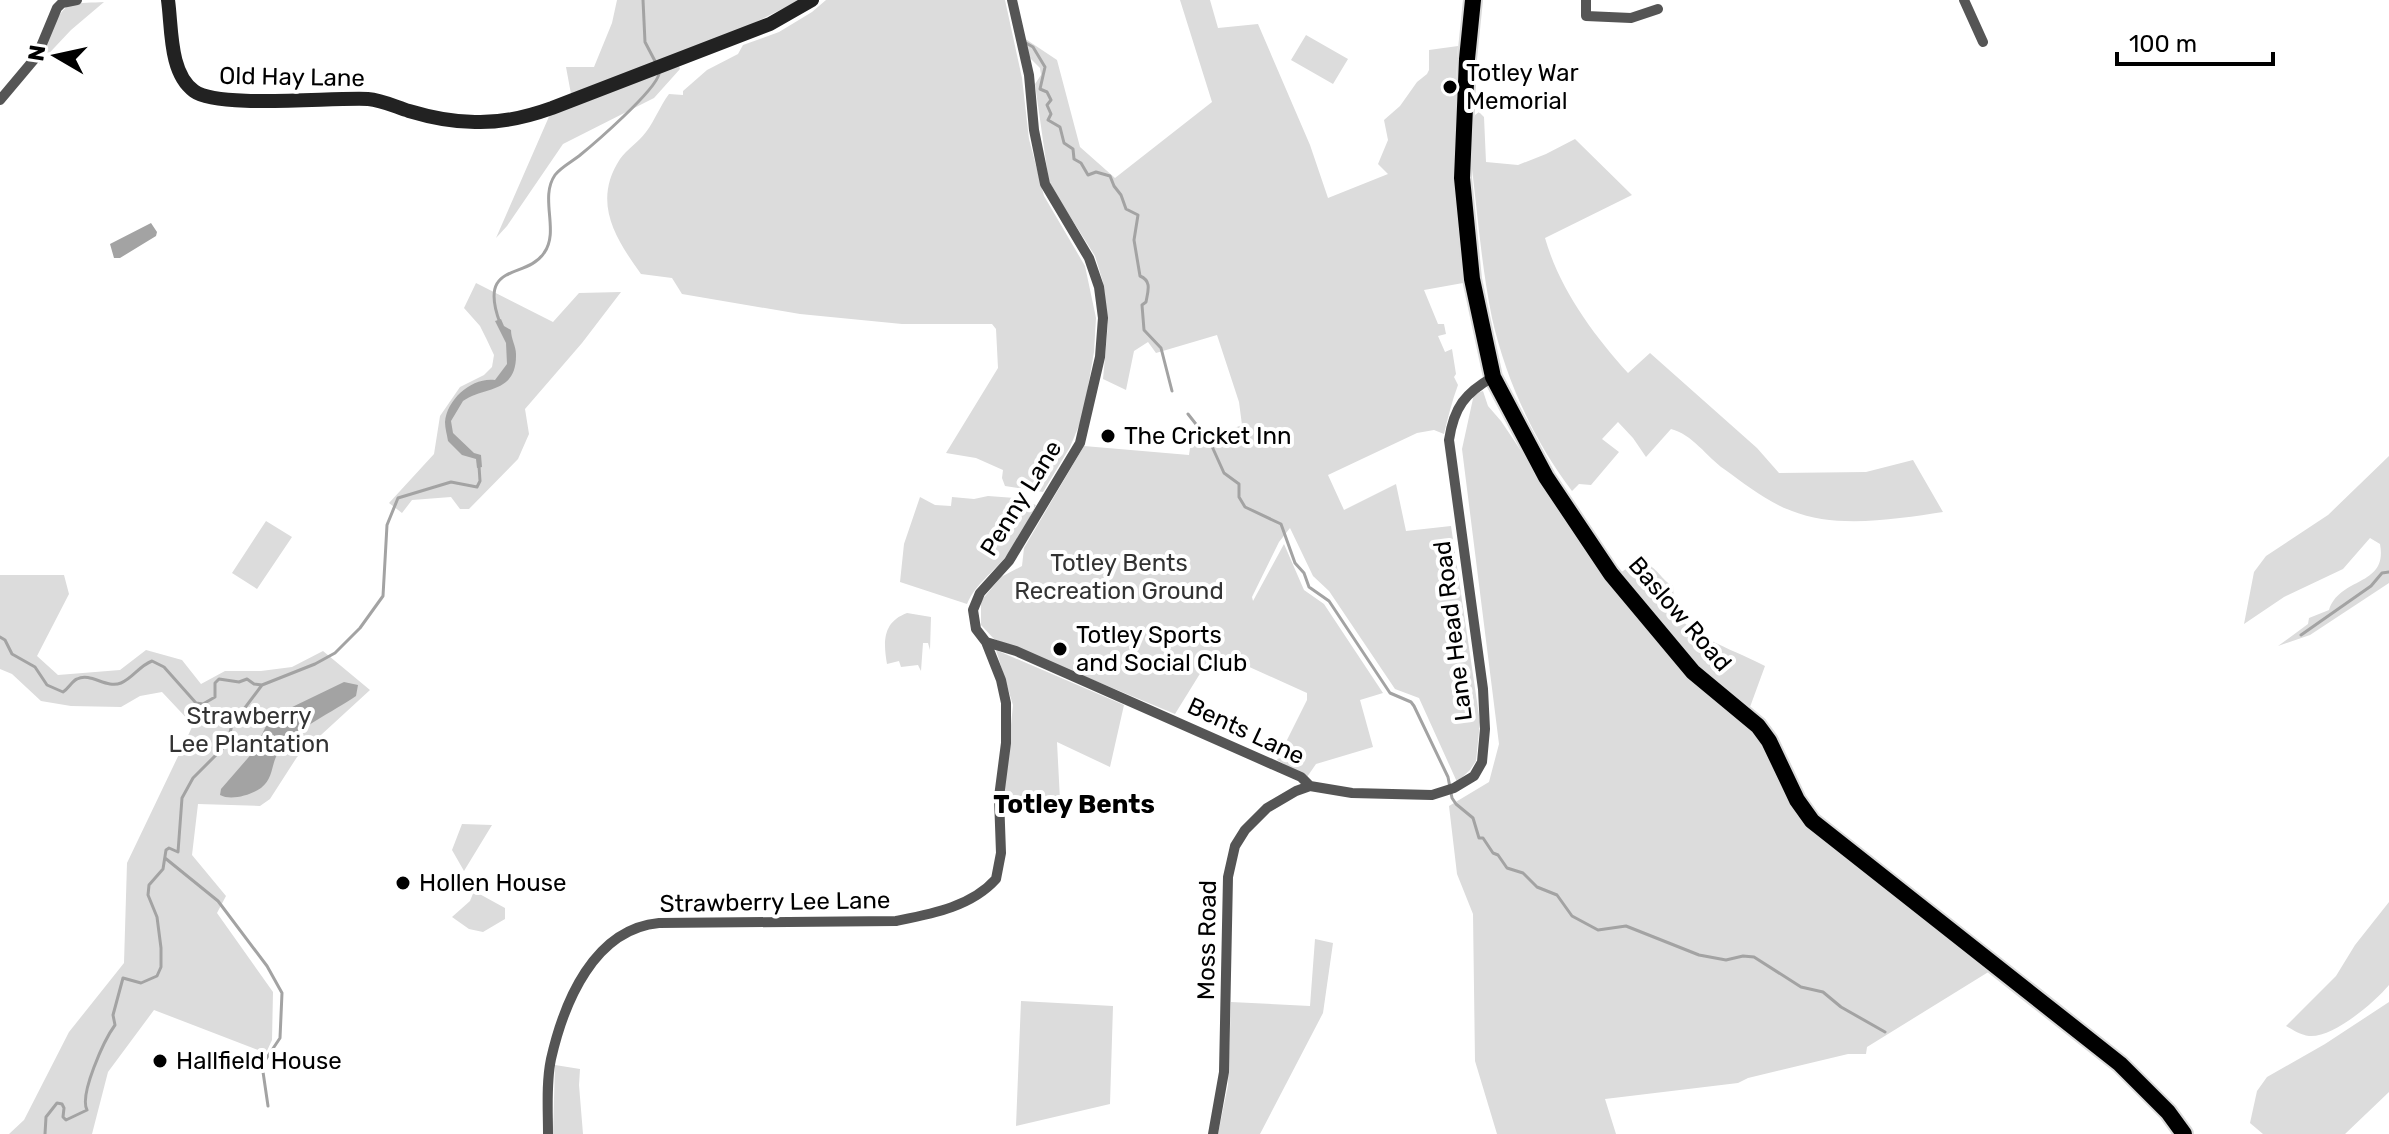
<svg xmlns="http://www.w3.org/2000/svg" width="2389" height="1134" font-family="Rubik,sans-serif">
<style>
.green{fill:#dcdcdc}
.water{fill:#a3a3a3}
.lines{fill:none;stroke-linecap:round;stroke-linejoin:round}
.stream{stroke:#a3a3a3;stroke-width:3}
.primary-casing{stroke:#dbdbdb;stroke-width:20}
.street{stroke:#555;stroke-width:10}
.secondary{stroke:#222;stroke-width:14}
.primary{stroke:#000;stroke-width:16}
.poi-dot{fill:#000;stroke:#fff;stroke-width:3}
.labels{text-anchor:middle;dominant-baseline:central;stroke-width:8;stroke-linejoin:round;paint-order:stroke}
.poi-label{font-size:24px;fill:#000;stroke:#fff;text-anchor:start}
.street-label{font-size:24px;fill:#000;stroke:#fff}
.park-label{font-size:24px;fill:#333;stroke:#fff}
.neighbourhood-label{font-size:26px;font-weight:bold;fill:#000;stroke:#fff}
</style>
<rect width="100%" height="100%" fill="#fff"/>
<path class="green" d="M617,0H800L750,25L571,94L566,67H594L612,23Z
M826,0H1005L1022,78L1029,139L1044,196L1085,266L1096,318L1094,352L1083,416L1070,447L1043,492L1005,486L1002,478L1003,470L976,458L946,453L998,368L996,329L992,324H902L800,314L682,294L672,278L641,274C615,238 592,202 620,159C627,149 639,142 646,132C655,120 660,106 669,94L683,95V91L707,70L738,54L743,45L779,32L812,12Z
M1180,0H1210L1218,28L1258,24L1310,145L1328,198L1388,174L1378,164L1388,140L1384,120L1400,106L1417,82L1427,74L1429,70V50L1458,46L1456,80L1446,81L1444,92L1456,94L1454,159L1463,283L1424,290L1438,324H1444L1446,334L1438,336L1445,352L1452,349L1456,374L1454,377L1458,385C1452,401 1448,417 1444,434L1434,430L1417,433L1328,475L1344,510L1396,484L1406,531L1451,526L1480,722L1476,761L1470,770L1457,782L1419,698L1395,689L1329,591L1313,576L1290,528L1279,542L1252,597L1253,601L1284,544L1304,590L1324,604L1383,693L1360,700L1373,747L1316,764L1307,777L1277,760L1307,700V693L1214,651L1175,714L994,639L981,625V601L1001,577L1022,566L1024,548L1084,446L1189,455L1192,434L1211,437L1242,425L1239,402L1217,335L1156,353L1148,342L1134,351L1126,390L1103,379L1108,324L1103,282L1095,256L1049,183L1035,84L1041,75L1040,68L1028,56L1024,38L1057,60L1080,147L1115,178L1212,102Z
M104,2L71,30L39,64C45,50 55,11 70,5C80,2 93,3 104,2Z
M1306,35L1348,59L1333,84L1291,60Z
M679,66L680,69L654,98L563,144L507,226L496,238L551,112Z
M1479,112L1484,117L1486,162L1518,165L1546,154L1575,139L1632,195L1545,238C1560,290 1593,334 1628,373L1650,353L1757,448L1779,473L1866,472L1913,460L1943,512C1897,519 1836,529 1792,511C1767,502 1745,484 1724,469C1707,457 1692,434 1671,429L1646,457L1633,438L1618,422L1602,439L1619,452L1591,485L1579,484L1572,491C1534,441 1506,380 1492,318C1481,264 1477,207 1470,152L1471,127L1475,115Z
M476,283L553,322L579,293L621,292L582,343L525,409L529,434L518,459L469,509H460L451,497L412,500L402,513L389,503L434,454L440,416L460,387L484,375L492,367L494,355L486,338L480,326L464,308Z
M1483,391L1488,406L1501,421L1598,566L1748,726L1760,742L1796,810L1990,971L1867,1047L1866,1054H1848L1748,1078L1738,1083L1605,1099L1616,1134H1497L1475,1061L1473,914L1457,874L1449,806L1489,782L1499,744L1462,449L1474,394Z
M2389,456V583L2310,635L2278,646L2308,624L2309,618L2329,610C2340,576 2388,587 2380,544L2370,538L2343,569L2284,597L2244,624L2254,572L2266,556L2328,515Z
M988,496L1015,498L1036,505C1027,522 1019,540 1007,555C993,573 976,583 967,604L900,582L904,544L920,497L935,505L951,506L952,497L974,499Z
M266,521L292,537L257,589L232,573Z
M1642,562C1659,568 1660,579 1673,586C1674,594 1673,604 1676,611C1683,634 1744,654 1765,666L1750,707L1699,668L1617,575L1635,563Z
M0,575H64L69,594L37,656L58,675L120,670L146,650L182,660L201,684L225,671H261L292,667L323,651L370,690L297,757L270,799L260,806L198,804L192,855L226,896L217,913L273,992L272,1040L266,1053L154,1010L108,1072L92,1134H9L24,1120L69,1032L124,963L127,863L193,725L162,692L140,696L121,707L71,706L41,701L12,674L0,669Z
M907,613L931,617L930,650L928,643H923L921,671L918,665L901,667L899,661L887,664C883,641 883,622 907,613Z
M996,650L1124,705L1110,767L1057,742L1060,800L1004,796L1013,705Z
M462,824L492,825L464,871L452,850Z
M474,891L505,908V919L483,932L469,929L452,917L470,901Z
M2389,902V985C2374,1003 2333,1038 2309,1036C2301,1035 2293,1030 2286,1026L2336,976L2355,945Z
M1315,939L1333,943L1323,1013L1260,1134H1218L1228,1085L1231,1002L1310,1006Z
M1021,1001L1113,1006L1110,1104L1016,1126Z
M2389,1002V1092L2345,1134H2263L2250,1123L2257,1091L2267,1077L2325,1044Z
M555,1065L580,1069L579,1085L583,1134H553Z"/>
<path class="water" d="M151,223L157,232L156,236L120,258H114L110,244Z
M501,319L504,326L511,330C511,339 516,346 516,354C517,394 484,386 463,401L451,421L453,433L474,453L481,455L482,467L477,468L476,459L462,455L448,441C447,435 445,428 445,422C447,399 472,377 495,380L507,364L506,343L495,321Z
M344,682L358,685L356,696C333,712 297,728 280,750C270,763 275,777 261,788C251,795 231,801 220,795L221,789L254,751L266,726L286,710Z"/>
<g class="lines">
<path class="stream" d="M643,0L645,42L656,63
M1026,43L1033,47L1045,67L1040,89L1047,92L1051,100L1047,105L1051,114L1048,120L1060,127L1064,143L1073,149L1074,159L1081,163L1088,175L1096,172L1110,176L1114,186L1121,195L1126,209L1138,215L1134,240L1140,276C1152,281 1148,291 1146,302L1142,305L1144,330L1161,348L1172,391
M500,323C477,261 526,280 544,253C560,231 539,198 555,175C560,168 571,162 579,156C595,143 655,91 659,74
M1188,414L1210,442L1224,473L1239,484V497L1245,507L1281,524L1295,563L1304,573L1309,587L1329,601L1390,693L1411,702L1414,706L1448,777L1452,798L1456,804L1473,818L1479,838H1483L1493,853L1498,855L1507,868L1523,873L1537,887L1557,895L1572,916L1598,930L1626,926L1699,955L1726,960L1743,956L1754,957L1801,987L1823,992L1841,1007L1885,1032
M2301,635L2371,586L2382,573L2389,572
M0,637L5,640L12,654L35,667L47,685L63,692C69,688 72,681 77,679C91,672 106,689 121,683C133,678 139,666 152,661L164,667L196,703L203,704L215,697V683L219,679L239,682L247,679L254,684L262,685
M165,858L218,901L267,966L282,993L280,1038L262,1065L268,1106
M45,1134L46,1117L57,1103L62,1104L64,1108L63,1117L66,1120L87,1110C79,1095 104,1040 115,1025L113,1015L123,978L141,983L157,976L161,967V948L157,917L148,895L149,885L163,869L166,850L169,848L178,852L182,798L193,778L227,744L232,725L262,685L315,664L335,653L360,628L383,596L387,525L398,498L451,482L477,487L480,481L479,466"/>
<defs>
<path id="primary" d="M1473,0L1467,59L1462,178L1472,279L1493,377L1546,477L1611,574L1693,672L1758,726L1769,741L1797,800L1812,821L2120,1064L2168,1112L2184,1134"/>
</defs>
<use href="#primary" class="primary-casing"/>
<path class="street" d="M1586,0V16L1631,18L1658,9
M1964,0L1983,42
M0,100L37,56L57,8L62,3L77,0
M986,642L1016,651L1301,777L1310,786
M548,1134C548,1110 546,1083 551,1059C564,1002 594,929 659,923L896,921C931,914 971,907 996,879L1001,853L999,797L1006,743V703L1001,680L986,642L976,629L973,610L980,593L1009,561L1080,443L1100,357L1103,318L1099,287L1089,258L1045,184L1034,130L1029,75L1012,0
M1213,1134L1224,1072L1228,877L1235,846L1245,830L1267,808L1296,791L1310,786L1352,793L1432,795L1454,788L1474,776L1482,762L1485,729L1483,689L1449,440C1454,407 1465,393 1493,377"/>
<path class="secondary" d="M168,0C172,28 169,73 194,91C218,109 332,97 368,99C382,100 396,107 409,111C429,117 454,122 475,122C502,123 527,117 552,108L770,24L812,0"/>
<use href="#primary" class="primary"/>
</g>
<g class="poi-dot">
<circle cx="1450" cy="87" r="8"/>
<circle cx="1108" cy="436" r="8"/>
<circle cx="1060" cy="649" r="8"/>
<circle cx="403" cy="883" r="8"/>
<circle cx="160" cy="1061" r="8"/>
</g>
<g class="labels">
<g class="poi-label">
<text x="1466" y="73">Totley War<tspan x="1466" dy="28">Memorial</tspan></text>
<text x="1124" y="436">The Cricket Inn</text>
<text x="1076" y="635">Totley Sports<tspan x="1076" dy="28">and Social Club</tspan></text>
<text x="419" y="883">Hollen House</text>
<text x="176" y="1061">Hallfield House</text>
</g>
<g class="street-label">
<text transform="translate(292 77) rotate(1)">Old Hay Lane</text>
<text transform="translate(1021 498) rotate(-58)">Penny Lane</text>
<text transform="translate(1680 614) rotate(49)">Baslow Road</text>
<text transform="translate(1453 631) rotate(-97)">Lane Head Road</text>
<text transform="translate(1246 731) rotate(25)">Bents Lane</text>
<text transform="translate(775 902) rotate(-1)">Strawberry Lee Lane</text>
<text transform="translate(1207 940) rotate(-89)">Moss Road</text>
</g>
<g class="park-label">
<text x="1119" y="563">Totley Bents<tspan x="1119" dy="28">Recreation Ground</tspan></text>
<text x="249" y="716">Strawberry<tspan x="249" dy="28">Lee Plantation</tspan></text>
</g>
<g class="neighbourhood-label">
<text x="1074" y="804">Totley Bents</text>
</g>
</g>
<g transform="translate(56 56) rotate(279)" stroke="#ffffff" stroke-width="6" paint-order="stroke">
<path d="M0-6L14 30L0 20L-14 30Z" fill="#000000"/>
<text y="-12" font-size="22" font-weight="bold" text-anchor="middle" fill="#000000">N</text>
</g>
<path d="M2117 52v12h156v-12" fill="none" stroke="#000000" stroke-width="4"/>
<text x="2129" y="52" font-size="24" fill="#000000" stroke="#ffffff" stroke-width="6" paint-order="stroke">100 m</text>
</svg>
